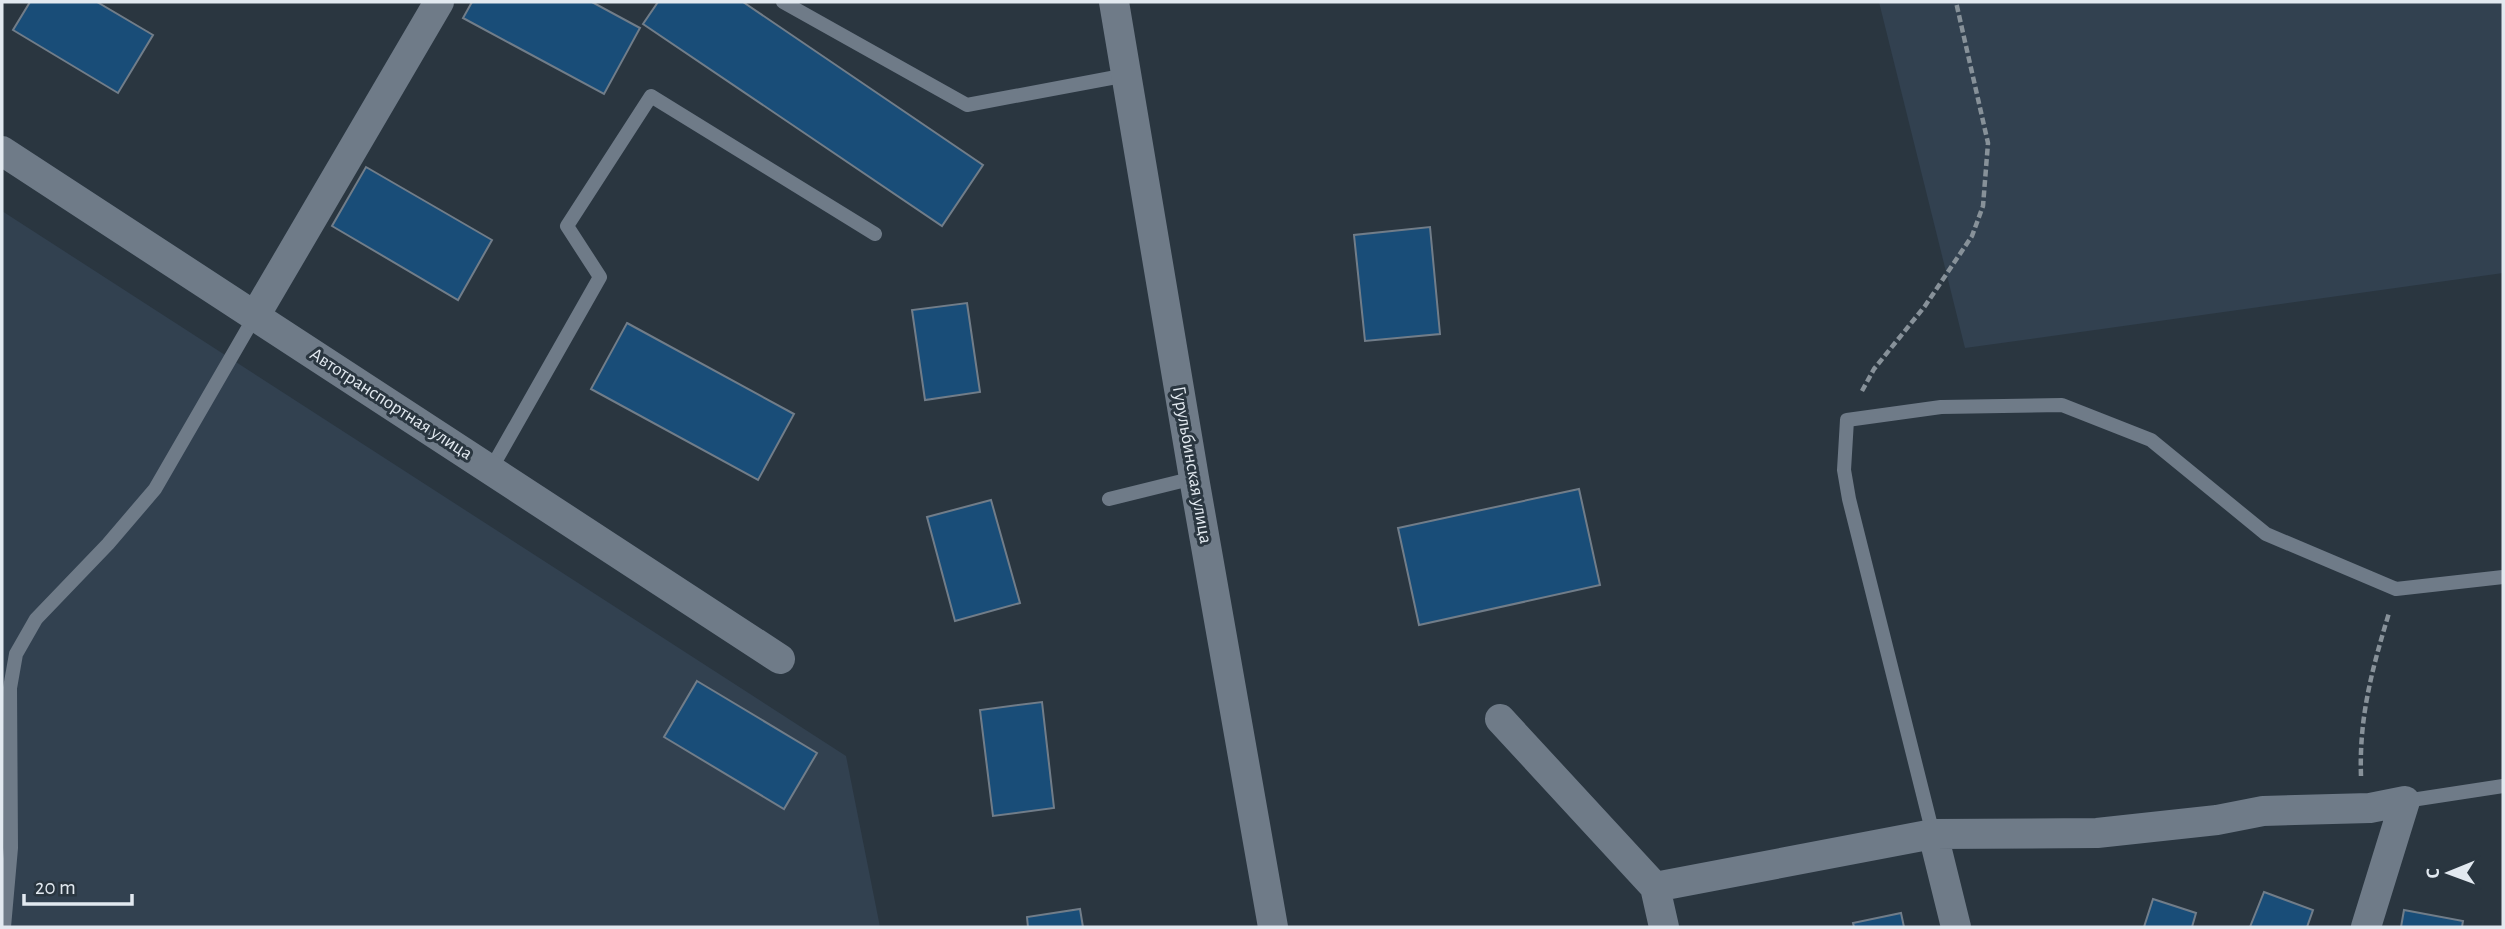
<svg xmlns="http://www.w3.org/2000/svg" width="2505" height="929" font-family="'Alegreya Sans',sans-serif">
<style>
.built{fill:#324150}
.building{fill:#194d78;stroke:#717d89;stroke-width:2}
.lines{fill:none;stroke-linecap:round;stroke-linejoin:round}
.path{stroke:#879199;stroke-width:4.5;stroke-dasharray:7 3.5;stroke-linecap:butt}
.service{stroke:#6f7b88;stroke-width:14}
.minor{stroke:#6f7b88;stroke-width:30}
.labels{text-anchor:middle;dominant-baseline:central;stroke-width:6;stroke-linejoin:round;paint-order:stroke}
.street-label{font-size:19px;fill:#e2e9f0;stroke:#2a3640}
</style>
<rect width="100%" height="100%" fill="#2a3640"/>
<path class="built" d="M1879,2H2503V273L1965,348Z
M2,211L846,756L880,927H2Z"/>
<path class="building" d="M30,2H97L153,35L118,93L13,30Z
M472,2H592L640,28L604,94L463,18Z
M658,2H743L983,165L942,226L643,24Z
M366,167L492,240L458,300L332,226Z
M1430,227L1440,334L1365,341L1354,235Z
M967,303L980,392L925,400L912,310Z
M627,323L794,414L758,480L591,389Z
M1579,489L1600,585L1419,625L1398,528Z
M991,500L1020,603L955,621L927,517Z
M697,681L817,753L784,809L664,737Z
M1042,702L1054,808L993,816L980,710Z
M2264,892L2313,910L2307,927H2250Z
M2153,899L2196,913L2192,927H2144Z
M1080,909L1083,927H1028L1027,917Z
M2404,910L2463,921L2462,927H2401Z
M1901,913L1904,927H1854L1853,923Z"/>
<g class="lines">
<path class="path" d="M1862,391L1874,369L1925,306L1972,236L1983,206L1988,143L1956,2
M2361,776C2359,717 2372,669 2389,613"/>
<path class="service" d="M783,2L967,105L1127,75
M491,469L600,277L567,226L651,96L875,234
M1109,499L1194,478
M2405,801L2503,786
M1933,834L1849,499L1844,470L1847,420L1941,407L2062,405L2151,440L2266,534L2396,589L2503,577
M4,927L11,848L10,688L16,654L36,619L108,544L155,489L255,316"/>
<path class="minor" d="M1114,2L1194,478L1273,927
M2,151L780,659
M255,316L439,2
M1500,719L1655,887L1933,834L1956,927
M1933,834L2097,833L2217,820L2263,811L2370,808L2405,801L2366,927
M1655,887L1664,927"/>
</g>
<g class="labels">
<g class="street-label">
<text transform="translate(391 404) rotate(33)">Автотранспортная улица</text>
<text transform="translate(1192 465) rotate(80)">Гурульбинская улица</text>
</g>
</g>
<rect width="2505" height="929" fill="none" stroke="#e2e9f0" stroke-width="7"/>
<g transform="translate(2449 873) rotate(269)" stroke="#2a3640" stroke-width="5" paint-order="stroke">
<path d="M0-5L12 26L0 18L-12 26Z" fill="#e2e9f0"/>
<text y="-10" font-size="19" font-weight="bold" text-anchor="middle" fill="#e2e9f0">С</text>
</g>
<path d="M24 894v10h108v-10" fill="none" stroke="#e2e9f0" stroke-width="3.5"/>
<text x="35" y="894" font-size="21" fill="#e2e9f0" stroke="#2a3640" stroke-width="5" paint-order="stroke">20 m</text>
</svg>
